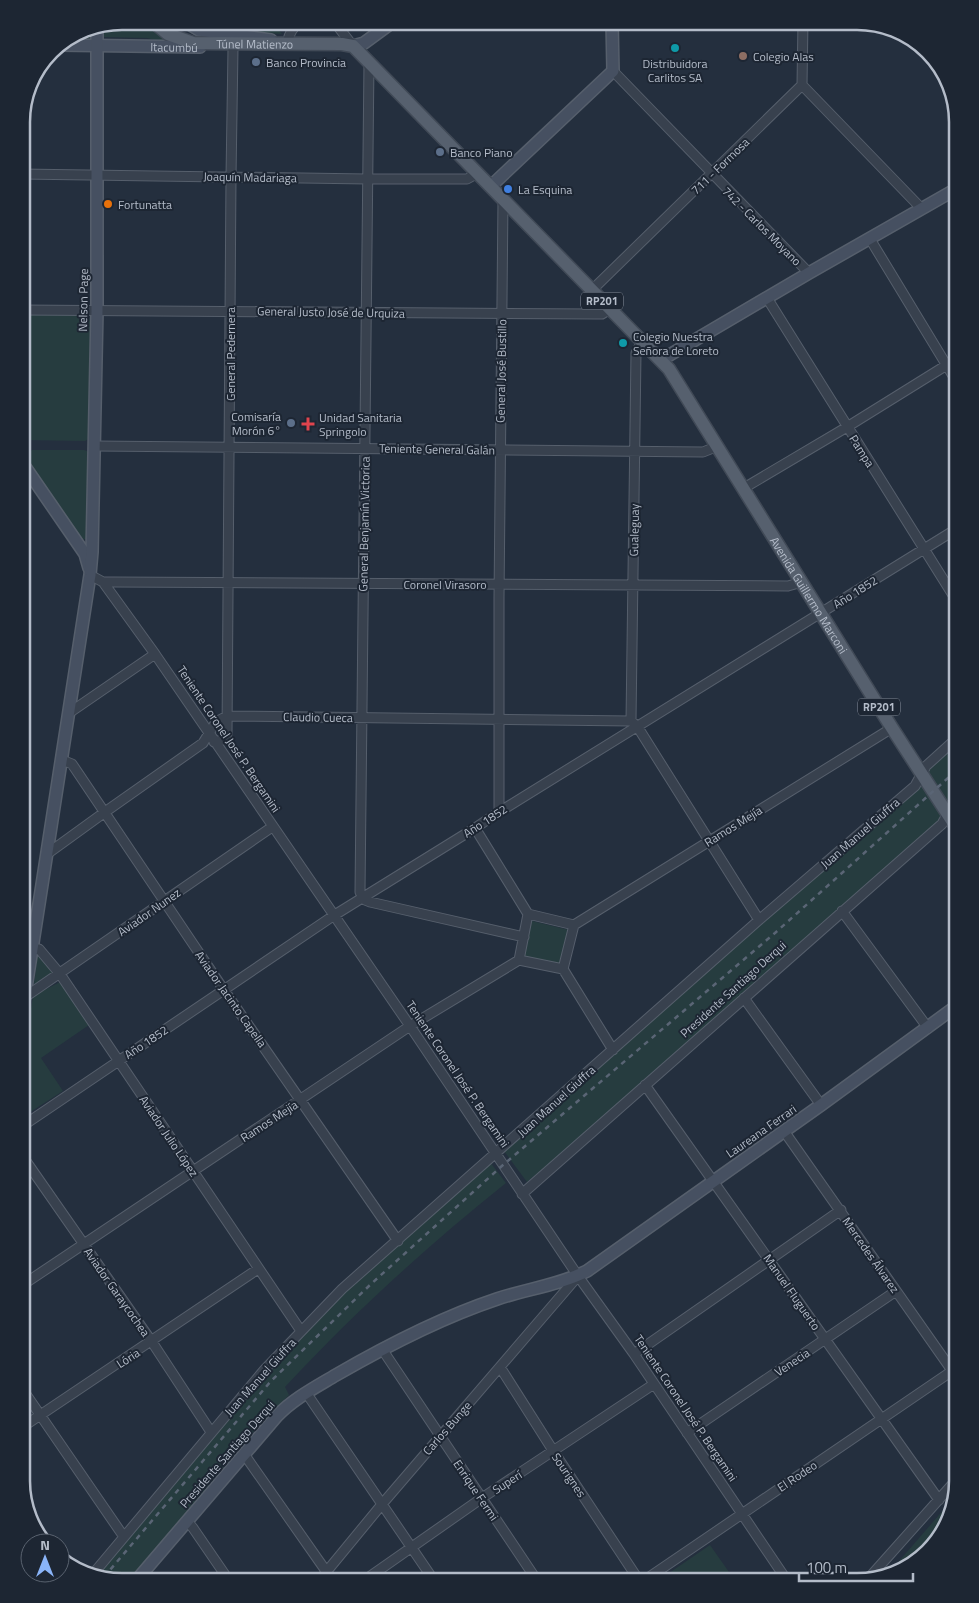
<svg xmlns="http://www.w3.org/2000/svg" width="979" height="1603" font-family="'Titillium Web',sans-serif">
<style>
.green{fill:#263c3f}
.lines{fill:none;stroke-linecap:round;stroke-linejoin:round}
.street-casing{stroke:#565f6c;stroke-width:11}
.secondary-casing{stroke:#565f6c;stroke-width:14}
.primary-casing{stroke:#414a57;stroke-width:15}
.street{stroke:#38414e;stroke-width:9}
.secondary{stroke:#465061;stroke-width:11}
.primary{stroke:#56606e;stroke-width:12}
.rail{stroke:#5a6575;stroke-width:2.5;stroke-dasharray:5 5;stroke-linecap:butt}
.culture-dot{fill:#0f9aa8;stroke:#1d2633;stroke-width:2}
.education-dot{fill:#8d6e63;stroke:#1d2633;stroke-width:2}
.service-dot{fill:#5c6f8a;stroke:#1d2633;stroke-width:2}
.shop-dot{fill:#3f7fe0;stroke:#1d2633;stroke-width:2}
.food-dot{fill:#e8710a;stroke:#1d2633;stroke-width:2}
.health-dot{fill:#e0444e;stroke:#1d2633;stroke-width:2}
.labels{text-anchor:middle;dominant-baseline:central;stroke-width:4;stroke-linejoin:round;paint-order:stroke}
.shield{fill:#1d2633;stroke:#878f9c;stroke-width:1}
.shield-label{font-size:11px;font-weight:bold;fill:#b4bcc9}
.street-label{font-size:12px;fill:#b4bcc9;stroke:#1d2633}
.poi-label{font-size:12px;fill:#b4bcc9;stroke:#1d2633;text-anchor:start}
.rim{fill:none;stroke:#b4bcc9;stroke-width:2.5}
</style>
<rect width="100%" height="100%" fill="#242f3e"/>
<path class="green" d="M122,21H145L157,31L175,41L163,42L147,38L102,37L101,25Z
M189,21H282L278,29L282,34C251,32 219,32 189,21Z
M93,27L92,37L87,40L66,41L84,29Z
M21,314L86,315L91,320L90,438L85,441L21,440Z
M32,450H84L87,451L90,454L88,539H83L80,538L27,460V454Z
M958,737V800L948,815L645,1085L527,1182L504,1151L922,775Z
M532,921L569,930L560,965L523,956Z
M38,953L55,974L34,984Z
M60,982L89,1025L41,1058L63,1091L21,1118V1069L33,996Z
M490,1162L506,1183C427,1246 354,1313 285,1387L289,1395L260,1424L128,1582H116L93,1574L301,1331Z
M952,1500L941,1537L902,1571L887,1575Z
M710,1545L736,1582H656Z"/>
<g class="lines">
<defs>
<path id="street" d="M287,43C289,35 292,27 299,23H332L336,24L353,46
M369,62L360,892L365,900L370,902L524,937
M613,71L809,273
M802,85L921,208
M21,174L367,179H467L478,173
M956,189L957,121
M870,239L958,384
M591,291L802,85L803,21
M767,298L958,603
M21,310L596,314H602L610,309
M95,446L703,452L718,446
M744,488L847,427L958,358
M90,575L103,582H114L788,586L802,582
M103,582L155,654L410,1026L578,1276L634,1354L788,1582
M69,713L155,654
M631,721L636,353L642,341
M214,742L223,740L227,734L231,177L233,48
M62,760L72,764L224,990L398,1241
M499,812V598L503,200
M475,828L528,914
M47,854L105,812L203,743L216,722L227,716L631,721L637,726L759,920
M842,911L928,1028
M574,925L892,728
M32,950L39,949L60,974L301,1331
M519,960L528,914L574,925
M519,960L563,969L574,925
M563,969L613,1050
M25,997L272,827
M744,998L821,1105
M645,1085L939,1500
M21,1127L333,916L475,828L499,812L958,528
M784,1131L958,1379
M21,1154L152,1342L211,1432
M522,1194L942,824L953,804L958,800
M21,1286L410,1026L519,960
M382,1349L538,1582
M634,1354L841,1210
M500,1367L554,1452L640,1582
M21,1387L124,1537
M307,1394L435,1582
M21,1428L258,1269
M687,1433L896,1291
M244,1454L326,1571
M187,1521L193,1528L230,1582
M93,1574L265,1369L342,1289L759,920L915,786L926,766L958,737
M868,1579L958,1478
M318,1582L383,1503L578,1276
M362,1582L482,1498L654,1384
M642,1582L952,1371"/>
<g id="secondary">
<path d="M184,21L199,30L271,40"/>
<path id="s1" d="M60,45L200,47"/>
<path d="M353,46L364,43L394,21"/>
<path d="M491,186L613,71L612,21"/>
<path d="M661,360L809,273L958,188"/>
<path d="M21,461L85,554L89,568"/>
<path d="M21,1020L90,575L92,552L97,311V26"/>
<path d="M135,1582L277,1416C293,1399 316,1387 336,1375C388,1345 440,1318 497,1299C527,1289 559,1285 587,1271L821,1105L958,1005"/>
</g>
<g id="primary">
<path id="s2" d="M152,21L168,34L193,43L342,44L353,46L669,369L892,728L958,830"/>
</g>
</defs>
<use href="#street" class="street-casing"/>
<use href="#secondary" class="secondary-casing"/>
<use href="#primary" class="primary-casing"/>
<use href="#street" class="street"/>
<use href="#secondary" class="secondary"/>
<use href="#primary" class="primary"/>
<path class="rail" d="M104,1577L271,1381L371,1284L503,1165L775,933L958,769"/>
</g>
<g class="culture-dot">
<circle cx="675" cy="48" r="5"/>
<circle cx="623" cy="343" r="5"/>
</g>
<circle class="education-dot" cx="743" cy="56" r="5"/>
<g class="service-dot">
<circle cx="256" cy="62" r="5"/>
<circle cx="440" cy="152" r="5"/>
<circle cx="291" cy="423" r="5"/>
</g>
<circle class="shop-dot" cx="508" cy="189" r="5"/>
<circle class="food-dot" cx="108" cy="204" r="5"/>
<path class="health-dot" d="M305.5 416.5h5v5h5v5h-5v5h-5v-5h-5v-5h5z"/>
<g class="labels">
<g class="shield">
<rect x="581" y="292.5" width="42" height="17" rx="4"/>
<rect x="858" y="698.5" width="42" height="17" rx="4"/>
</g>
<g class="shield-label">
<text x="602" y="301">RP201</text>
<text x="879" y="707">RP201</text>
</g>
<g class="street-label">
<text stroke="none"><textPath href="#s2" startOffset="109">Túnel Matienzo</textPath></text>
<text stroke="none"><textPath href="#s1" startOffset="114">Itacumbú</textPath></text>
<text transform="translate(720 166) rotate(-44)">711 - Formosa</text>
<text transform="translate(250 177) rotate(1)">Joaquín Madariaga</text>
<text transform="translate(762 226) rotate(45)">742 - Carlos Moyano</text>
<text transform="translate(83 300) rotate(-89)">Nelson Page</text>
<text transform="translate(331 312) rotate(1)">General Justo José de Urquiza</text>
<text transform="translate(230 354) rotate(-90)">General Pedernera</text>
<text transform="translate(501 371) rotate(-89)">General José Bustillo</text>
<text transform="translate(437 449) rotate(1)">Teniente General Galán</text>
<text transform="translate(862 451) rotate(58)">Pampa</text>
<text transform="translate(364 524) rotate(-89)">General Benjamín Victorica</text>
<text transform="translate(634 530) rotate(-89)">Gualeguay</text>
<text x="445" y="584">Coronel Virasoro</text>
<text transform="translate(855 592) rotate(-32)">Año 1852</text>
<text stroke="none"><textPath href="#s2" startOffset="925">Avenida Guillermo Marconi</textPath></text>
<text transform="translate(318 717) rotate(1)">Claudio Cueca</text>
<text transform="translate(229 739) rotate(56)">Teniente Coronel José P. Bergamini</text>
<text transform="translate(485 821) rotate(-33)">Año 1852</text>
<text transform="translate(733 826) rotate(-32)">Ramos Mejía</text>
<text transform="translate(860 833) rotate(-41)">Juan Manuel Giuffra</text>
<text transform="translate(149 912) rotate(-35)">Aviador Nunez</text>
<text transform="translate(733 989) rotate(-42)">Presidente Santiago Derqui</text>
<text transform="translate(231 999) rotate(55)">Aviador Jacinto Capella</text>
<text transform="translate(146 1042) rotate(-34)">Año 1852</text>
<text transform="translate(458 1074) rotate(56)">Teniente Coronel José P. Bergamini</text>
<text transform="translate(556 1101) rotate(-42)">Juan Manuel Giuffra</text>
<text transform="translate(269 1121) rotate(-33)">Ramos Mejía</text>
<text transform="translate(761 1131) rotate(-35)">Laureana Ferrari</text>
<text transform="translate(169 1136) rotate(56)">Aviador Julio López</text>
<text transform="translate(871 1255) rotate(55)">Mercedes Álvarez</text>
<text transform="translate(117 1292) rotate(55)">Aviador Garaycochea</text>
<text transform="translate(792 1292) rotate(55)">Manuel Fluguerto</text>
<text transform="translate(128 1358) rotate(-33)">Lória</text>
<text transform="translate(792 1362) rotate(-34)">Venecia</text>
<text transform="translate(260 1377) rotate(-48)">Juan Manuel Giuffra</text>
<text transform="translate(686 1408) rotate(56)">Teniente Coronel José P. Bergamini</text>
<text transform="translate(447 1428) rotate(-49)">Carlos Bunge</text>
<text transform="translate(227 1454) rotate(-49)">Presidente Santiago Derqui</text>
<text transform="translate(569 1475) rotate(56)">Sourignes</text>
<text transform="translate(797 1476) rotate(-34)">El Rodeo</text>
<text transform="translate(507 1482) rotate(-33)">Superí</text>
<text transform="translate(476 1490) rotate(56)">Enrique Fermi</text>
</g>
<g class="poi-label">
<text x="753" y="56">Colegio Alas</text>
<text x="266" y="62">Banco Provincia</text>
<text x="675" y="63" text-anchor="middle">Distribuidora<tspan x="675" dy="14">Carlitos SA</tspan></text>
<text x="450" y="152">Banco Piano</text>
<text x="518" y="189">La Esquina</text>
<text x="118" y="204">Fortunatta</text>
<text x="633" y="336">Colegio Nuestra<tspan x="633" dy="14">Señora de Loreto</tspan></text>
<text x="281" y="416" text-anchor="end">Comisaría<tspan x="281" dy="14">Morón 6°</tspan></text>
<text x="319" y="417">Unidad Sanitaria<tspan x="319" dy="14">Springolo</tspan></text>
</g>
</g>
<path d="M0 0H979V1603H0ZM122 30H857A92 92 0 0 1 949 122V1481A92 92 0 0 1 857 1573H122A92 92 0 0 1 30 1481V122A92 92 0 0 1 122 30Z" fill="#1d2633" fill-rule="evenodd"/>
<path class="rim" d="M122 30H857A92 92 0 0 1 949 122V1481A92 92 0 0 1 857 1573H122A92 92 0 0 1 30 1481V122A92 92 0 0 1 122 30Z"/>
<g transform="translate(45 1558)"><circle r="24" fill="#1d2633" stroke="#59626f"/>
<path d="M0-4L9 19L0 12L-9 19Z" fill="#8ab4f8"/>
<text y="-8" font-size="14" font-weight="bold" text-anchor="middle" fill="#b4bcc9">N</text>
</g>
<path d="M799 1573v8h114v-8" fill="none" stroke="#b4bcc9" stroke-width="2.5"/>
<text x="806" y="1573" font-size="15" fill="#b4bcc9" stroke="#1d2633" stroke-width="4" paint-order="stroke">100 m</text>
</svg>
